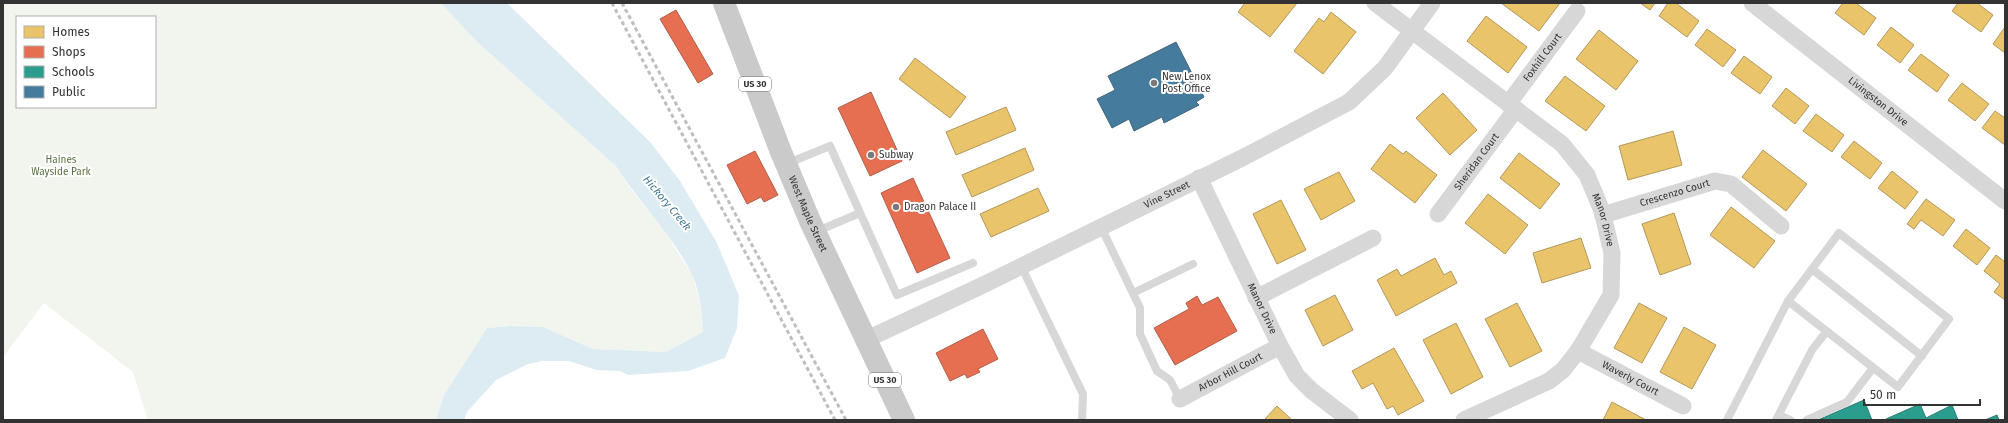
<svg xmlns="http://www.w3.org/2000/svg" width="2008" height="423" font-family="'Fira Sans',sans-serif">
<style>
.green{fill:#f1f5ed;fill-rule:evenodd}
.water{fill:#ddebf3}
.homes{fill:#e9c46a;stroke:#b2985a}
.shops{fill:#e76f51;stroke:#b15d48}
.schools{fill:#2a9d8f;stroke:#2d7d73}
.public{fill:#457b9d;stroke:#40657d}
.lines{fill:none;stroke-linecap:round;stroke-linejoin:round}
.service{stroke:#d7d7d7;stroke-width:8}
.minor{stroke:#d7d7d7;stroke-width:17}
.primary{stroke:#cacaca;stroke-width:22}
.rail{stroke:#bebebe;stroke-width:3;stroke-dasharray:4 3;stroke-linecap:butt}
.poi-dot{fill:#7a7a7a;stroke:#fff;stroke-width:1.5}
.labels{text-anchor:middle;dominant-baseline:central;stroke-width:4;stroke-linejoin:round;paint-order:stroke}
.shield{fill:#fff;stroke:#707070;stroke-width:1}
.shield-label{font-size:9px;font-weight:bold;fill:#333}
.street-label{font-size:10px;fill:#333;stroke:#fff}
.poi-label{font-size:10px;fill:#333;stroke:#fff;text-anchor:start}
.park-label{font-size:10px;fill:#56703f;stroke:#fff}
.water-label{font-size:11px;font-style:italic;fill:#3f7597;stroke:#fff}
</style>
<rect width="100%" height="100%" fill="#fff"/>
<path class="green" d="M3,3H441L475,40L616,166L630,188L664,230L692,275L703,311V332L666,352L593,349L543,327L510,326L487,328L444,395L436,420H148L133,372L44,303L3,357ZM17,17H155V107H17Z"/>
<path class="water" d="M441,3H507L651,143L680,181L717,243L739,296L737,328L725,358L688,371L628,375L620,371L596,370L569,361H542L528,364L496,380L467,412L464,420H436L444,395L487,328L510,326L543,327L593,349L666,352L703,332C703,313 700,293 692,275C674,236 639,203 616,166L475,40Z"/>
<path class="homes" d="M1245,3H1297L1270,37L1238,12Z
M1501,3H1560L1539,31Z
M1640,3H1655L1650,10Z
M1668,3H1676L1699,21L1687,37L1659,16Z
M1843,3H1856L1876,18L1864,35L1835,13Z
M1958,3H1977L1993,15L1981,32L1952,11Z
M1331,12L1356,32L1323,74L1294,51L1319,18L1324,22Z
M1486,16L1527,47L1508,73L1467,41Z
M1891,27L1914,45L1900,63L1877,45Z
M2005,27V53L1993,44Z
M1707,29L1736,50L1723,67L1695,45Z
M1599,30L1638,61L1616,90L1576,59Z
M1921,54L1949,75L1937,92L1908,70Z
M1744,56L1772,77L1760,94L1731,73Z
M915,58L966,97L950,118L899,79Z
M1565,76L1605,106L1586,131L1545,101Z
M1962,83L1989,104L1975,121L1948,100Z
M1786,88L1809,106L1795,124L1772,106Z
M1443,93L1477,130L1450,155L1416,118Z
M1006,107L1016,130L956,155L946,132Z
M1995,111L2005,118V145L1982,128Z
M1816,114L1844,135L1832,152L1803,131Z
M1673,131L1682,165L1628,180L1619,146Z
M1854,141L1882,163L1870,179L1841,157Z
M1390,144L1403,154L1406,151L1437,175L1415,203L1371,169Z
M1025,148L1034,170L972,197L962,175Z
M1763,150L1807,184L1786,211L1742,177Z
M1519,153L1560,184L1540,209L1500,178Z
M1892,171L1918,192L1905,209L1878,188Z
M1339,172L1355,201L1321,220L1304,189Z
M1038,188L1049,211L991,237L980,214Z
M1488,194L1528,225L1505,254L1465,223Z
M1926,199L1955,220L1943,236L1921,220L1914,229L1907,224Z
M1281,200L1306,250L1277,264L1253,214Z
M1731,207L1775,241L1754,268L1710,235Z
M1674,213L1691,264L1660,275L1642,224Z
M1966,229L1990,248L1977,265L1953,246Z
M1581,238L1591,268L1542,283L1533,253Z
M1996,255L2005,262V300L1994,292L2000,284L1984,271Z
M1435,258L1444,275L1451,271L1457,283L1396,316L1377,280L1397,269L1401,276Z
M1335,295L1353,330L1323,346L1305,310Z
M1517,303L1542,351L1510,367L1485,319Z
M1639,303L1667,318L1642,363L1614,348Z
M1456,323L1483,377L1451,394L1423,340Z
M1684,327L1716,345L1692,389L1660,372Z
M1394,348L1424,401L1398,415L1393,406L1387,409L1373,383L1362,389L1352,371Z
M1612,402L1646,420H1603Z
M1277,406L1292,420H1264Z"/>
<path class="shops" d="M676,10L713,74L698,83L660,19Z
M871,92L902,161L870,176L838,108Z
M755,151L778,195L764,202L761,197L747,204L727,165Z
M913,178L950,258L917,273L881,193Z
M1197,296L1202,305L1218,297L1237,331L1175,365L1154,328L1189,309L1186,303Z
M983,329L998,359L978,369L980,372L967,378L965,374L950,381L936,353Z"/>
<path class="schools" d="M1864,400L1872,420H1818Z
M1920,404L1926,418L1952,405L1958,420L1886,419Z
M1997,415L1999,420H1985Z"/>
<path class="public" d="M1176,42L1204,97L1196,102L1199,105L1164,123L1162,117L1134,131L1129,119L1112,128L1097,99L1115,90L1108,76Z"/>
<g class="lines">
<path class="service" d="M786,164L830,146L897,295L973,263
M1101,227L1140,308V334L1157,371L1170,380L1180,399
M815,232L860,213
M1839,233L1949,319L1898,387L1788,301Z
M1021,266L1083,394L1082,420
M1812,269L1922,356
M1133,293L1193,264
M1779,415L1790,420
M1727,420L1788,301
M1776,420L1812,350L1826,332
M1807,420L1847,402L1873,368"/>
<g class="minor">
<path id="s1" d="M1375,3L1562,144L1587,175L1602,211L1612,253L1611,295L1578,351L1563,370L1549,381L1464,420"/>
<path id="s2" d="M1752,3L2005,201"/>
<path id="s3" d="M1508,104L1577,11"/>
<path id="s4" d="M1199,178L1280,346L1297,376L1312,391L1350,420"/>
<path id="s5" d="M1438,214L1516,109"/>
<path id="s6" d="M1603,215L1715,181L1731,184L1781,226"/>
<path d="M1256,298L1373,238"/>
<path id="s7" d="M865,340L979,287L1242,158L1349,102L1385,68L1432,3"/>
<path id="s8" d="M1578,351L1683,406"/>
<path id="s9" d="M1180,399L1280,346"/>
</g>
<path class="primary" id="s10" d="M724,3L781,152L810,221L904,420"/>
<path class="rail" d="M612,3L835,420
M622,3L846,420"/>
</g>
<g class="poi-dot">
<circle cx="1154" cy="83" r="4"/>
<circle cx="871" cy="155" r="4"/>
<circle cx="896" cy="207" r="4"/>
</g>
<g class="labels">
<g class="shield">
<rect x="739" y="77" width="32" height="14" rx="3"/>
<rect x="869" y="373" width="32" height="14" rx="3"/>
</g>
<g class="shield-label">
<text x="755" y="84">US 30</text>
<text x="885" y="380">US 30</text>
</g>
<g class="street-label">
<text stroke="none"><textPath href="#s3" startOffset="58">Foxhill Court</textPath></text>
<text stroke="none"><textPath href="#s2" startOffset="160">Livingston Drive</textPath></text>
<text stroke="none"><textPath href="#s5" startOffset="65">Sheridan Court</textPath></text>
<text stroke="none"><textPath href="#s6" startOffset="75">Crescenzo Court</textPath></text>
<text stroke="none"><textPath href="#s7" startOffset="335">Vine Street</textPath></text>
<text stroke="none"><textPath href="#s10" startOffset="227">West Maple Street</textPath></text>
<text stroke="none"><textPath href="#s1" startOffset="322">Manor Drive</textPath></text>
<text stroke="none"><textPath href="#s4" startOffset="145">Manor Drive</textPath></text>
<text stroke="none"><textPath href="#s9" startOffset="57">Arbor Hill Court</textPath></text>
<text stroke="none"><textPath href="#s8" startOffset="59">Waverly Court</textPath></text>
</g>
<g class="poi-label">
<text x="1162" y="77">New Lenox<tspan x="1162" dy="12">Post Office</tspan></text>
<text x="879" y="155">Subway</text>
<text x="904" y="207">Dragon Palace II</text>
</g>
<g class="park-label">
<text x="61" y="160">Haines<tspan x="61" dy="12">Wayside Park</tspan></text>
</g>
<g class="water-label">
<text transform="translate(667 203) rotate(50)">Hickory Creek</text>
</g>
</g>
<rect width="2008" height="423" fill="none" stroke="#333333" stroke-width="8"/>
<rect x="16" y="16" width="140" height="92" fill="#ffffff" stroke="#adadad"/>
<rect x="24" y="26" width="20" height="12" fill="#e9c46a" stroke="#adadad"/>
<text x="52" y="36" font-size="12" fill="#333333">Homes</text>
<rect x="24" y="46" width="20" height="12" fill="#e76f51" stroke="#adadad"/>
<text x="52" y="56" font-size="12" fill="#333333">Shops</text>
<rect x="24" y="66" width="20" height="12" fill="#2a9d8f" stroke="#adadad"/>
<text x="52" y="76" font-size="12" fill="#333333">Schools</text>
<rect x="24" y="86" width="20" height="12" fill="#457b9d" stroke="#adadad"/>
<text x="52" y="96" font-size="12" fill="#333333">Public</text>
<path d="M1864 399v6h116v-6" fill="none" stroke="#333333" stroke-width="2"/>
<text x="1870" y="399" font-size="12" fill="#333333" stroke="#ffffff" stroke-width="3" paint-order="stroke">50 m</text>
</svg>
